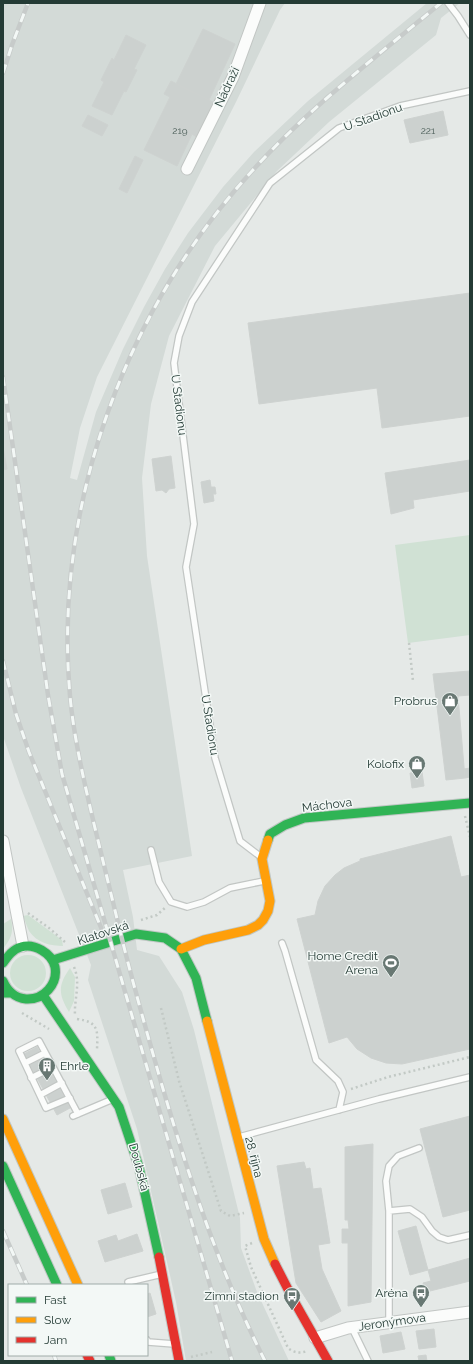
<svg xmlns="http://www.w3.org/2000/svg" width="473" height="1364" font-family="Raleway,sans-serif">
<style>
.built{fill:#d3dad7}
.green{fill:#d0e1d4}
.building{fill:#ccd1cf;stroke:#ced2d0}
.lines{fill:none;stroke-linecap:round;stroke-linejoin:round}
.lane-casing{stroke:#c2c6c4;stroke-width:8}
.street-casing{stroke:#c2c6c4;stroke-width:13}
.fast-casing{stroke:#c0c7c4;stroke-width:11}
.slow-casing{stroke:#c0c7c4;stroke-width:11}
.jam-casing{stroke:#c0c7c4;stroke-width:11}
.path{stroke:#c2c9c5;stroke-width:2.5;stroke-dasharray:2 3;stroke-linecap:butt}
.lane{stroke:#fbfcfb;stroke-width:5.5}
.street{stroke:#fbfcfb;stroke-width:11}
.fast{stroke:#30b455;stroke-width:9}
.slow{stroke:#ff9f0a;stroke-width:9}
.jam{stroke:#e5322d;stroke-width:9}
.rail-casing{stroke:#c7cbca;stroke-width:4.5}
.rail{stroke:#f3f8f6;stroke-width:3;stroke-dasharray:9;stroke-linecap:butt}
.labels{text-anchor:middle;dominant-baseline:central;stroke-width:3;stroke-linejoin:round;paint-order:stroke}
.number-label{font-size:10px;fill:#4f615c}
.street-label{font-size:12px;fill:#243b35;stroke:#f3f8f6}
.poi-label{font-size:12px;fill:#243b35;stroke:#f3f8f6;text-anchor:end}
</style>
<rect width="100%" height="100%" fill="#e5e9e7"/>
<path class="built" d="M3,3H285L280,10L236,102L97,377L80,428L70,478L77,480L96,412L123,349L144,307L165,269L188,233L223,187L254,152L308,101L427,3H460L441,18L436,35L329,122L277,171L215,246L169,336L151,404L142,478L147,556L192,856L123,870L133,917L137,950L159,956L182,992L194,1030L240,1218L241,1248L257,1292L289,1361H186L176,1302L137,1129L88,980L91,965L21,788L3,736Z"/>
<path class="green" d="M470,535V635L408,643L395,545Z
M28,915L62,940L63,946C51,946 37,943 29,931C27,927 25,920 23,916Z
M11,919C14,933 11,938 3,949V924Z
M10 973a18 18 0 1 1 36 0a18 18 0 1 1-36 0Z
M70,968L75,977L74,1001L69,1012C58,994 58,985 70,968Z"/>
<path class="building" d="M203,29L235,44L209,100L176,84Z
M126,35L146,45L134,69L137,70L126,92L124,91L112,115L92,106L104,82L101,80L112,58L114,60Z
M171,81L215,103L198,138L192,134L177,166L144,150L170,97L164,94Z
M443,111L448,135L410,143L404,120Z
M88,115L108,125L102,136L82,126Z
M135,156L143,160L127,193L119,189Z
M470,293V416L382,428L377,388L259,404L248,323Z
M3,447L7,469L3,470Z
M171,456L175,488L169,489L166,493L162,490L156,491L152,459Z
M470,460V491L413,500L414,508L391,514L385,473Z
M210,480L211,487H215L216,494H213L214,501L204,503L201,482Z
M470,671V695L458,696L465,778L446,780L433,674Z
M470,768V777L465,778L464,769Z
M422,772L424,786L412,788L410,773Z
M451,836L461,877L470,875V1049L402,1064L386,1063L371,1058L357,1049L347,1037L329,1043L297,919L315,915L318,901L325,886L335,875L344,868L360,861V859Z
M37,1047L70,1108L57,1115L24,1054Z
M470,1116V1210L443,1217L420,1129Z
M373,1144L371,1302L348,1306V1243H342V1229H349L348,1220H345V1147Z
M304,1162L306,1169L310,1168L313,1189L321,1188L330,1243L318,1245L322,1269L341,1311L321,1322L296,1283L277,1166Z
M125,1183L132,1207L108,1214L101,1190Z
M416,1226L428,1270L410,1275L398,1231Z
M137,1234L143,1251L105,1262L98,1241L116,1235L118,1241Z
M470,1258V1281L426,1292L423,1283L431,1281L428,1270Z
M150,1293L156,1314L147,1317V1294Z
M434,1329L436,1347L419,1349L416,1331Z
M401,1332L405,1349L383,1353L380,1336Z
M426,1355L427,1361H419L418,1356Z"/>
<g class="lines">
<defs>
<path id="lane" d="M448,3L458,16L470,35
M151,850L159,882L171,902L187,907L204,902L230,888L264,881
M261,857L240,841L215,758L186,567L194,524L174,363L179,336L192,302L270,183L339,128L400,106L470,91
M282,943L285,951L316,1060L338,1081L343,1092L339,1110
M25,1063L45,1053
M31,1078L53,1067
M40,1095L62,1083
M70,1098L46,1108L19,1051L39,1041L78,1114
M73,1116L113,1099
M239,1137L379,1099L470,1077
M389,1211L410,1209L422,1217L432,1231L439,1237L448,1240L470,1235
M129,1285L128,1282L162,1274
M389,1322V1211L386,1181L389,1166L398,1156L419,1148
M352,1328L368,1361
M147,1340L148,1342L174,1344"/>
<path id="street" d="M187,169L233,77L260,3
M3,841L23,946
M315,1338L348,1328L470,1312"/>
<path id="fast" d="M268,840L270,834L285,825L304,818L470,803
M53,960L136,934L165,938L181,949L196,978L207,1021
M3,963C8,956 13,949 21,947C34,943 52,953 55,967C58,984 44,1000 26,999C15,998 7,990 3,981
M3,993H11
M43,995L119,1107L139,1167L159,1257
M3,1166L57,1285
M109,1355L111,1361"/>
<path id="slow" d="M181,949L204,940L248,930L258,925L263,920L268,911L270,901L262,859L268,840
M207,1021L264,1239L275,1264
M3,1119L78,1285"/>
<path id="jam" d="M159,1257L179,1361
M275,1264L294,1301L328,1361
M87,1355L90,1361"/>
</defs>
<use href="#lane" class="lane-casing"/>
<use href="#street" class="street-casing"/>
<use href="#fast" class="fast-casing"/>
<use href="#slow" class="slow-casing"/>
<use href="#jam" class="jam-casing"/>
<path class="path" d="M409,643L413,681
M465,816L470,837
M28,913L49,928L65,942
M141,920L157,915L166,907
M74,967C81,983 74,999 75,1015
M161,1008L179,1081L221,1211L230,1216L244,1213
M22,1013L49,1029
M77,1019C98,1022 98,1029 97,1049
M351,1089L388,1077L470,1057
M252,1243L245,1246L251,1267L288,1348C293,1352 299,1354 307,1351
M191,1357L212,1352"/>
<use href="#lane" class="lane"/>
<use href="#street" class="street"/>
<use href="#fast" class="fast"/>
<use href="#slow" class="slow"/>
<use href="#jam" class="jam"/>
<defs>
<path id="rail" d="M3,73L12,45L28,3
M3,377L48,695L62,774L232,1361
M3,661L16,714L29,752L102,930
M3,1231L27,1285
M54,1355L56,1361
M265,1361C220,1272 189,1178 161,1082C147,1033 133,984 121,935C112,898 103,861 94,824C84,781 74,739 70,696C53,507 125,309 253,170C309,108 377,56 441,3"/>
</defs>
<use href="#rail" class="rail-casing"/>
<use href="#rail" class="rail"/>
</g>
<defs>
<symbol id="shop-pin" viewBox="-11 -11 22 30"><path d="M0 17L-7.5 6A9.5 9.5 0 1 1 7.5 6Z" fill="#687873" stroke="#f3f8f6"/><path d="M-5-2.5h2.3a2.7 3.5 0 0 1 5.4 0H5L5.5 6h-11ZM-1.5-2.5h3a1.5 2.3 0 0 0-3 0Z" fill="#fff"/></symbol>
<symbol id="stadium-pin" viewBox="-11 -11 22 30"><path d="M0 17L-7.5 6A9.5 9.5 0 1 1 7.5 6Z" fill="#687873" stroke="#f3f8f6"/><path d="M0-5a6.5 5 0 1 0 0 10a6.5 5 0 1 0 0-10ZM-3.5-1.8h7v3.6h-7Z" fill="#fff"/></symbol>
<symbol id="building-pin" viewBox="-11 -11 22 30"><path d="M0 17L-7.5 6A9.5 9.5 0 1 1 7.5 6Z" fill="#687873" stroke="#f3f8f6"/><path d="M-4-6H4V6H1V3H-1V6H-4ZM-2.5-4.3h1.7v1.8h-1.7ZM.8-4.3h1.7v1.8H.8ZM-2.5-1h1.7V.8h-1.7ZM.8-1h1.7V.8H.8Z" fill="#fff"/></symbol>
<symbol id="bus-pin" viewBox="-11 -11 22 30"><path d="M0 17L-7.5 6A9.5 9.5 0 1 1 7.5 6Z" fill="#687873" stroke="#f3f8f6"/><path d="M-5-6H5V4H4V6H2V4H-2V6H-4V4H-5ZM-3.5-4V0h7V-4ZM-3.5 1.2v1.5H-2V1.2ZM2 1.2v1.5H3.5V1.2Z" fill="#fff"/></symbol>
</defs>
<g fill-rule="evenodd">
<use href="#shop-pin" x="440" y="691" width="20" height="27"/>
<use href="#shop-pin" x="407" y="754" width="20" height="27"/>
<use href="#stadium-pin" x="381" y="953" width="20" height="27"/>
<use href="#building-pin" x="37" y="1056" width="20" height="27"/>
<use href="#bus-pin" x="411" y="1283" width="20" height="27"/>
<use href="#bus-pin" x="282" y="1286" width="20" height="27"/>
</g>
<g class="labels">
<g class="number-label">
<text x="180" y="130">219</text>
<text x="428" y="130">221</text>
</g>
<g class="street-label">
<text transform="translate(227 87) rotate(-65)">Nádraží</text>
<text transform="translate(373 117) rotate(-20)">U Stadionu</text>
<text transform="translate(179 405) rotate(83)">U Stadionu</text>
<text transform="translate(210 725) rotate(81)">U Stadionu</text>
<text transform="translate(327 805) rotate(-7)">Máchova</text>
<text transform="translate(103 933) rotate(-18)">Klatovská</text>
<text transform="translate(254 1157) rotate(76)">28. října</text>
<text transform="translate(139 1167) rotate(75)">Doubská</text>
<text transform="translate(392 1322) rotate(-8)">Jeronýmova</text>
</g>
<g class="poi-label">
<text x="437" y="701">Probrus</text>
<text x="404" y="764">Kolofix</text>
<text x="378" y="956">Home Credit<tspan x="378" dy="14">Arena</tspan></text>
<text x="60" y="1066" text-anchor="start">Ehrle</text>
<text x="408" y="1293">Aréna</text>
<text x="279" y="1296">Zimní stadion</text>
</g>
</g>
<rect width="473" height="1364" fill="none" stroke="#243b35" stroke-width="8"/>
<rect x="8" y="1284" width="140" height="72" fill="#f3f8f6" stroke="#a0aca9"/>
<rect x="16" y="1297" width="20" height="6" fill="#30b455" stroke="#a0aca9"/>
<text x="44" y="1304" font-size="12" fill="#243b35">Fast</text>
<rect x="16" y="1317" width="20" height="6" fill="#ff9f0a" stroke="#a0aca9"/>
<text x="44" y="1324" font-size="12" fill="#243b35">Slow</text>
<rect x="16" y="1337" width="20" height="6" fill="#e5322d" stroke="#a0aca9"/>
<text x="44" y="1344" font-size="12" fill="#243b35">Jam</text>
</svg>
